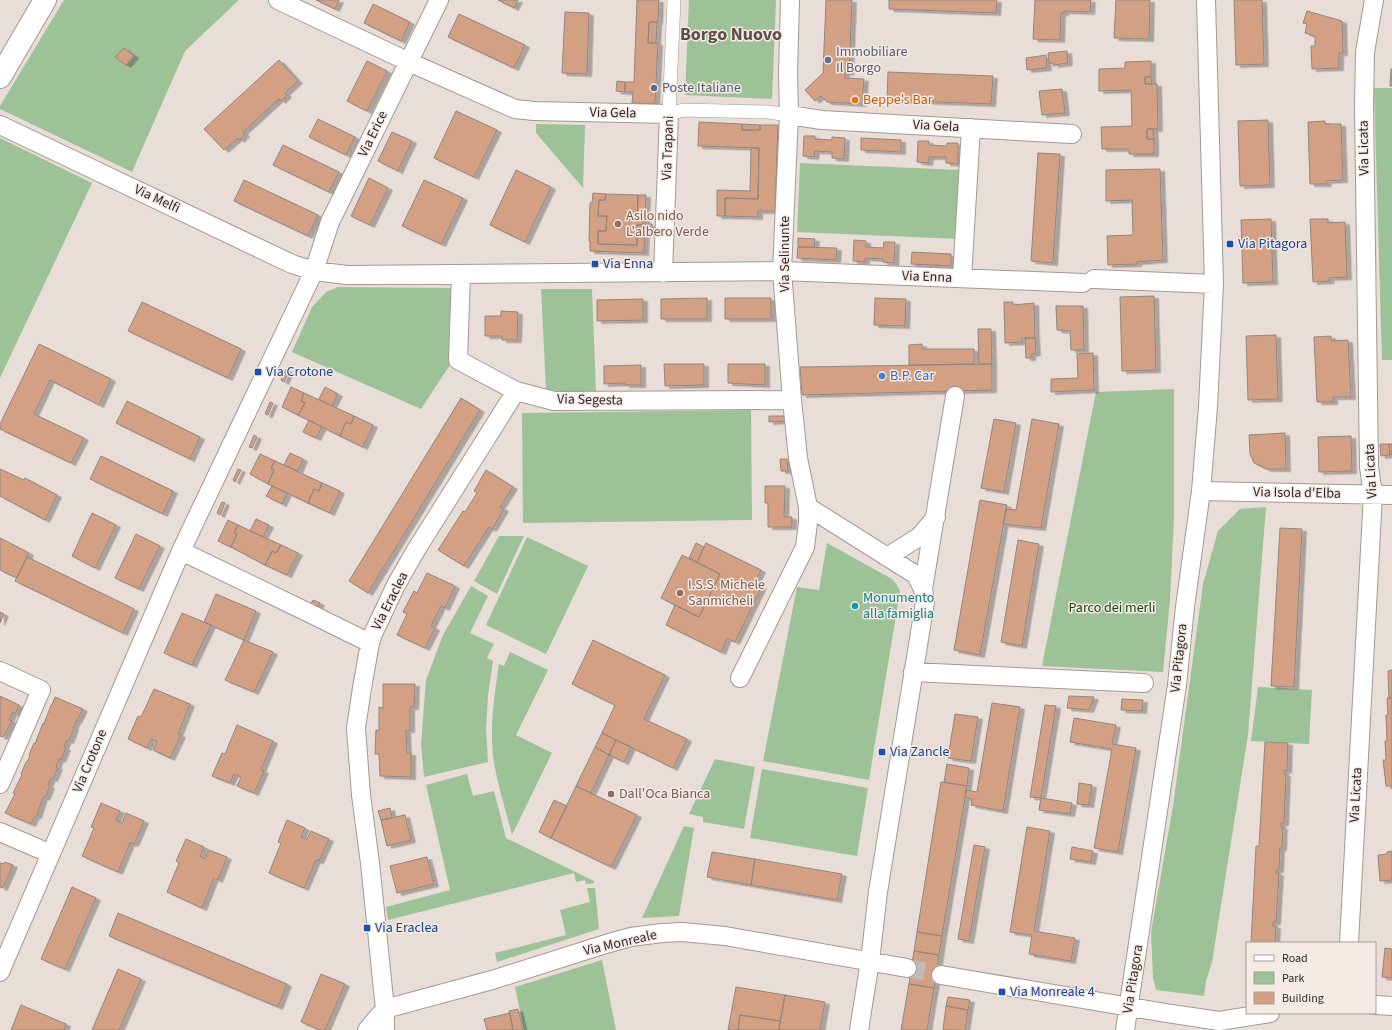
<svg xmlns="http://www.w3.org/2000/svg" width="1392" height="1030" font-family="'Source Sans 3',sans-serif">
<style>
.green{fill:#9ec297}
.building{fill:#d4a084;stroke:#918681;filter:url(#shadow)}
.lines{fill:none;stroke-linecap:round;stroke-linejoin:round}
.minor-tunnel{stroke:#c4b9b4;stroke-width:18;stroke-dasharray:18 9;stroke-linecap:butt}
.pedestrian-casing{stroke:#a49993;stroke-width:14}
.minor-casing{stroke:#a49993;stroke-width:20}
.tertiary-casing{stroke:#a49993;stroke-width:24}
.pedestrian{stroke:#fff;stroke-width:13}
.minor{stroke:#fff;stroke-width:18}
.tertiary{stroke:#fff;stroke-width:22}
.service-dot{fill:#5c6f8a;stroke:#f6eae4;stroke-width:1.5}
.food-dot{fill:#e8710a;stroke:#f6eae4;stroke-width:1.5}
.education-dot{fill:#8d6e63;stroke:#f6eae4;stroke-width:1.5}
.transit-dot{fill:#1a4fb4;stroke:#f6eae4;stroke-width:1.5}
.shop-dot{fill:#3f7fe0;stroke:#f6eae4;stroke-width:1.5}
.culture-dot{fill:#0f9aa8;stroke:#f6eae4;stroke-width:1.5}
.labels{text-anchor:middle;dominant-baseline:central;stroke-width:3;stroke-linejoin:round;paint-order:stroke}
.service-label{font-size:14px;fill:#4e5e75;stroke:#f6eae4;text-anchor:start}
.food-label{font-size:14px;fill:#c56008;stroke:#f6eae4;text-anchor:start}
.street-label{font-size:14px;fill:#2f2a28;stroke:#f6eae4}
.education-label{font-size:14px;fill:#785e54;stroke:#f6eae4;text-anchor:start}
.transit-label{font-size:14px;fill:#164399;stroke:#f6eae4;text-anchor:start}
.shop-label{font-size:14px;fill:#366cbe;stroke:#f6eae4;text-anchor:start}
.culture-label{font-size:14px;fill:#0d838f;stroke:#f6eae4;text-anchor:start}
.park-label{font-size:14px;fill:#144508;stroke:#f6eae4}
.district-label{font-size:18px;font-weight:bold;fill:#5a504b;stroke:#f6eae4}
</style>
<defs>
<filter id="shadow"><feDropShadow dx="4.5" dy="2.5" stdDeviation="0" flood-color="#0004"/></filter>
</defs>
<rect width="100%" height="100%" fill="#e9ddd7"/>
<path class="green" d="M64,0H239L185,51L132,172L0,109V106Z
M689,0H776L772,99L685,95Z
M1374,88H1392V360H1382Z
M536,124L585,125L583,188L536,133Z
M0,138L92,183L0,378Z
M800,163L960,170L958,239L797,232Z
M338,287L454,288L450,365L421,409L292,352L312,307L326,292Z
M541,289H592L596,394L546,390Z
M1174,389V517L1170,600L1163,672L1042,666L1096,392Z
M751,410L752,520L523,523L522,413Z
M1266,507L1248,735L1212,962L1206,981L1204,996L1156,990L1153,978L1151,932L1173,806L1203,584L1218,531L1240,509Z
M499,536H524L497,594L474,581Z
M527,537L588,566L546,654L486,625Z
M827,543L892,579L897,585L900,591L869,780L763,761L797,587L819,590Z
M471,586L488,596L470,633L494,644L487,658L493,661L488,696L486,729L488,762L424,777L421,744L426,680L443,635Z
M510,652L548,670L516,735L552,753L512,835C506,811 498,787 494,763C489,730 494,697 499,664L504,666Z
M1258,687L1312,690L1309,744L1251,741Z
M715,759L755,767L744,829L703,822V817L689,814Z
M762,769L868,788L857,856L750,838Z
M467,774L473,796L494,791L506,838L594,881V883L586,884L585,880L576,882L574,873L388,920L386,907L450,890L426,785Z
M684,826L694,828L679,916L642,918Z
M587,888H595L599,929L497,962L495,953L566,935L560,910L590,902Z
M602,960L616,1030H524L515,987Z"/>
<path class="building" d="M316,0H339L335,9Z
M498,0H518L514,8Z
M637,0H659L658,22H649L648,43H658L655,104L632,103L633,92H625V82H634Z
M826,0H852L849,73L845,72V78L864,79L862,104L827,102L821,96L815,101L805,90L823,73Z
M889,0H997L996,13L889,9Z
M1035,0H1091L1090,12L1064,11V13H1061L1060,40L1033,39Z
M1116,0H1150L1149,39L1114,38Z
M1234,0H1262L1264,64L1236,65Z
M373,4L410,22L401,41L364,23Z
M1307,11L1342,21L1343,53H1339V68L1312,69L1311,46H1315V36L1305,33L1307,24L1303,23Z
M565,12L589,13L587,74L562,73Z
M459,14L525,45L514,68L448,37Z
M649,22H657L656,43H648Z
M124,48L134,56L126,65L115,57Z
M1067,51L1068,63L1054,65L1053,63L1049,64L1048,53Z
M1046,55L1047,68L1027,70L1026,58Z
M279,60L298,81L285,93L287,95L281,101L279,99L243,132L245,134L240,140L238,138L224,150L204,129Z
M367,61L387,71L367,111L347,101Z
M1151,61V77H1145V84H1157L1158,129H1147V139H1154V154H1129V149H1102L1101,127L1132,126L1131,90L1099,91V69L1125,68V62Z
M1391,69H1392V86H1390Z
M888,72L993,76L991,104L887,100Z
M1145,77H1151L1152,84H1145Z
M617,81L625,82V92L616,91Z
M1062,89L1065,113L1042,115L1039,91Z
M456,111L497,130L474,177L434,158Z
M318,119L355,137L346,155L309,137Z
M1268,120L1270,185L1240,186L1238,121Z
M1325,121V124H1341L1343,180L1326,181L1327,184H1310L1308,122Z
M699,122L742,124V130H760V125H778L775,211H758V217L725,216V198L758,199L759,148L698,146Z
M742,124L760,125V130H742Z
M1147,129H1153L1154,139H1147Z
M392,132L412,141L398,171L378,161Z
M804,136H815V139L832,140V137L845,138L844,159L832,158V152L815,151L814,157L803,156Z
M861,138L901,140V152L861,150Z
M918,141H929V145L947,146V143H958V164L946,163V157H929L928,163L917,162Z
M283,145L339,172L329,192L273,165Z
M751,148H759L758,199L725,198V216H717V190L750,191Z
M1038,153L1060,154L1053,263L1031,261Z
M1160,169L1163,260L1137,262V264L1108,265L1107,236L1133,235L1132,200L1106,201V170Z
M516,170L551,187L525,242L490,225Z
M369,178L388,188L370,225L351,216Z
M244,180L318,215L308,236L234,201Z
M424,180L463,198L441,244L402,226Z
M593,193L606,194L605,200H599L598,216H607L606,231H598V244L637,245V225H643V220H637L638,195H646L644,253L590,251V242L589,241L590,203H592Z
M606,194L638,195L637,220H643V225H637V245L598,244V231H606L607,216H598L599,200H605Z
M1271,219L1273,282L1243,283L1241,220Z
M1310,219H1328V223L1345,222L1347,277L1329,278L1330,281L1313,282Z
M645,224H652V232H645Z
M798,238L815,239L814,247H798Z
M854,240L866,241V247L883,248L884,242H895L894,263L883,262V259L865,258V262L853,261Z
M798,247L837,248L836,260L797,258Z
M912,252L951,254V266L911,264Z
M1154,296L1156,370L1122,371L1120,297Z
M707,298V319H661V299Z
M725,298H771V319H725Z
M875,298L906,299L905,326L874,325Z
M643,299V320L597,321V300Z
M142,302L241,349L228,378L128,331Z
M1004,302H1013V305L1034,303L1035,338H1022V342L1005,343Z
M1056,306H1083L1084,350H1071L1070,331L1057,330Z
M501,311L518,312L517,340H502V336H485V316H501Z
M978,329H991L992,364H979Z
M1276,335L1278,399L1248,400L1246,336Z
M1331,336V341L1348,340L1351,397H1333V402H1317L1314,337Z
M1025,338H1035L1036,353L1031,354V358H1026Z
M39,344L111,379L99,405L50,380L34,414L84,438L71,463L0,429V424Z
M922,344V349H974V364L909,365V345Z
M1093,353L1094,390L1051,392V379L1078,378L1077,354Z
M664,364H704V385L665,386Z
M728,364H765V385L728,383Z
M992,364V390L802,395L800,367Z
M641,365V385H625V383L604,384V366Z
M286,369L289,371L284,382L281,380Z
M291,387L304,393L301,401L305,403L298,415L282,407Z
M325,387L338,394L332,406L319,399Z
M304,393L354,416L351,424L346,422L340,436L298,415L305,403L301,401Z
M461,398L480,410L368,593L349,581Z
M127,401L200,437L190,459L116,423Z
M270,402L273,403L268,415L265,414Z
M354,416L373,425L363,447L340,436L346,422L351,424Z
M769,416H784L785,421L769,422Z
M994,419L1016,423L1004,492L981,488Z
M1032,419L1059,424L1041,528L1003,524L1006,509L1016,510Z
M309,420L322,427L316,438L303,432Z
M1285,433L1286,469H1267L1254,463L1250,454L1249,435Z
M254,435L257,437L252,448L249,447Z
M1351,436L1352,471L1319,472L1318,437Z
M1380,444H1389L1390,455L1381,456Z
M1389,444H1392V455H1390Z
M290,453L303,459L298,471L284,465Z
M260,454L275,461L271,468L274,470L268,484L250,474Z
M101,456L173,491L163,514L90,479Z
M780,459H787L788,471H781Z
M275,461L322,483L319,491L314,489L308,503L268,484L274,470L271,468Z
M0,469L24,480L25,478L57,495L45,520L0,496Z
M238,469L241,470L235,482L233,480Z
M486,470L513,487L500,507L504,509L492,529L489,527L464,566L438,550L463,511L465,512L477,493L474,491Z
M322,483L340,491L330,513L308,503L314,489L319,491Z
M272,486L287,493L282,504L266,496Z
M765,486H785L784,517H792V527H768V503H765Z
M980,500L1007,505L980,655L954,650Z
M222,502L225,503L220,515L217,513Z
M92,513L116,525L95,568L72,556Z
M256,519L269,525L263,537L250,531Z
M228,520L238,525L234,533L237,534L231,547L218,541Z
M238,525L281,545L276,553L272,551L265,565L231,547L237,534L234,533Z
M1280,528L1302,529L1294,687L1271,686Z
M136,534L160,546L139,589L115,578Z
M0,538L29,553L17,578L0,570Z
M1018,540L1039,544L1022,646L1001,642Z
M696,543L704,547L697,562L689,558Z
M706,543L761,570L755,583L762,586L735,642L727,638L721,652L666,625L675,605L699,617L720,574L697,562Z
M281,545L298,553L287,575L265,565L272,551L276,553Z
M682,555L720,574L699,617L661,598Z
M27,557L134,609L123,633L15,581Z
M427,573L455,586L445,608L441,606L431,626L435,628L425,648L397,635L407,614L403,612L406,606L414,591L417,593Z
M216,594L256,611L244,640L204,622Z
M313,600L320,603L318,607L311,604Z
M0,612L4,614L0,623Z
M182,613L211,625L192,665L164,653Z
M244,640L273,652L254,692L225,680Z
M593,640L665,675L644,719L687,739L673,768L602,733L615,705L572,684Z
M1392,670V698H1389L1388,671Z
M383,684H415L414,707H410V730H406L407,753H411V777L380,776L379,754H375L376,730L379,731V707L383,708Z
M154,689L190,704L178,734L181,735L170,758L153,750L157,741L151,739L147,748L128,739L138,716L141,717Z
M0,696L19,705L15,714L13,712L9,720L12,721L3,737L0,736Z
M1069,696L1094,697L1089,710L1067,708Z
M55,697L83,709L77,721H76L73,728H74L69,741L67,740L64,747L66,748L61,760L59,759L56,767H58L53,779L51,778L48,785L50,786L45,798L43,797L37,816H35L31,824L5,813L15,794L13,793L22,775L21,774L26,762H27L30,756L29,755L34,743L35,744L43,723L44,724L51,705H52Z
M1387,698H1392V786H1386L1383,760H1386L1385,741H1387L1386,715H1388Z
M1122,699L1143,700L1142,711L1121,710Z
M992,703L1020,707L1003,811L971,805L972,799L965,797L966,790L977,792Z
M1045,705L1056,706L1041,798L1030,797Z
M955,714L978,717L971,761L948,758Z
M1074,718L1116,725L1112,744L1136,748L1118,852L1094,848L1112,749L1070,742Z
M237,725L273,741L261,770L264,771L254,793L237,786L241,777L234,774L230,783L212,776L222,753L225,754Z
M602,733L616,740L609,755L595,747Z
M616,740L631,747L624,762L609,755Z
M1265,742L1288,743L1287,771L1284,770V774H1286L1284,823H1281V827H1283L1282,848H1280L1279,870H1276V873H1279L1276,922H1273V926H1276L1275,943H1251L1256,846H1259Z
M595,747L609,755L591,793L576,786Z
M947,764L969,768L967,786L944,782Z
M941,782L967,786L942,936L917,932Z
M1079,783L1092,785L1089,805L1077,804Z
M576,786L637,815L611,867L551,838Z
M1041,798L1072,803L1070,814L1039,810Z
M554,800L567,806L551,838L539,832Z
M101,803L120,811L116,820L122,823L126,813L144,821L134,844L130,843L118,872L82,856L94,828L91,827Z
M390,808L392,818L381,820L378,811Z
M405,815L411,840L387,846L381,820Z
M287,820L305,828L301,837L307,839L311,831L329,839L319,861L316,860L304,888L269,873L281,843L278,842Z
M1027,827L1050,831L1034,931L1075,938L1071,961L1029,954L1032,935L1010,932Z
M186,839L204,847L200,856L205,859L209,850L227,857L218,880L214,878L202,908L167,892L179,863L176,861Z
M974,845L985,847L969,941L958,939Z
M1072,847L1093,851L1091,862L1070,859Z
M1392,851V880L1380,881L1378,855L1387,854V852Z
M712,852L755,859L751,885L707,877Z
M427,857L434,884L397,893L390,866Z
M755,859L842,874L837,900L751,885Z
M5,862L13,865L3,888L0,887V863L4,864Z
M72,887L96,898L65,969L41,959Z
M118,913L287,984L278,1007L109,936Z
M917,932L942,936L939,955L914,951Z
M1385,948L1392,949V978L1382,977Z
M914,951L939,955L934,988L909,984Z
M118,969L141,979L119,1030H92Z
M321,974L345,984L325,1030H320L301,1022Z
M909,984L934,988L927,1030H901Z
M736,987L785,995L780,1021L740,1015L738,1030H728Z
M785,995L825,1002L820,1030H779Z
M948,997L970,1000L968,1010L946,1006Z
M21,1005L66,1024L64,1030H11Z
M946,1006L968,1010L965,1030H943Z
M518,1009L523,1030H513L509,1011Z
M510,1013L513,1030H487L484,1019Z
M740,1015L780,1021L779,1030H738Z"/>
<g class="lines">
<path class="minor-tunnel" d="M907,968L941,975"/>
<defs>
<path id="pedestrian" d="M674,0L669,114L683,110L768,112L789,115"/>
<path id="minor" d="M278,0L409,62L515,109L534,111L669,114L663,273
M790,0L788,73L789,115L782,271L792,400L798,458L808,507L916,575L923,589
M789,115L822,120L1072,134
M0,125L292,264L314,271L347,275L782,271L1083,283
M461,274L458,360L516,391L554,401L792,400
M962,278L971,128
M1094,279L1214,284
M1201,491L1392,495
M181,551L301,609L370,643
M887,557L919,537L936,517
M0,671L41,690L0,784
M913,672L1144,683
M740,678L805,547L808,523V507
M0,832L51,854
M1349,943L1373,494L1369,467L1364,107L1365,52L1374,0
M0,972L181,551L314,271L330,222L439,0
M941,975L1166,1013L1219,1021L1270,1013
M1375,1005L1392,1006
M385,1009L492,980L609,943L631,937L662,933L682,932L725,936L907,968
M367,1030L385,1009
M385,1030V1009L370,863L361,795L356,728L362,688L370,643L373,634L396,585L416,550L516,391
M859,1030L870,961L878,892L925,602L923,589L955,396
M1125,1030L1177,685L1185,607L1201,491L1208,407L1214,284L1206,0"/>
<path id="tertiary" d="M0,77L45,0"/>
</defs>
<use href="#pedestrian" class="pedestrian-casing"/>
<use href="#minor" class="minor-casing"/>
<use href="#tertiary" class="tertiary-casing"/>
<use href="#pedestrian" class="pedestrian"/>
<use href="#minor" class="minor"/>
<use href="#tertiary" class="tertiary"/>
</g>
<g class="service-dot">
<circle cx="828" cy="60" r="4"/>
<circle cx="654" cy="88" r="4"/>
</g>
<circle class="food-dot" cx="855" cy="100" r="4"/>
<g class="education-dot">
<circle cx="618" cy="224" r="4"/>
<circle cx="680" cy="593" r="4"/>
<circle cx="611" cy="794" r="4"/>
</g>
<g class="transit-dot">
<rect x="1226" y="240" width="8" height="8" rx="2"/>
<rect x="591" y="260" width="8" height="8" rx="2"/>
<rect x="254" y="368" width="8" height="8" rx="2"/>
<rect x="878" y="748" width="8" height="8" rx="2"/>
<rect x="363" y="924" width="8" height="8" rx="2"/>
<rect x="998" y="988" width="8" height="8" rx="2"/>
</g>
<circle class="shop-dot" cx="882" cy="376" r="4"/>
<circle class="culture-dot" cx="855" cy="606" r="4"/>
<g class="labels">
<g class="service-label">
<text x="836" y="52">Immobiliare<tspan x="836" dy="16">Il Borgo</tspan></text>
<text x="662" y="88">Poste Italiane</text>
</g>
<g class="food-label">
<text x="863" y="100">Beppe's Bar</text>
</g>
<g class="street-label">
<text transform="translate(613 113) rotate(1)">Via Gela</text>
<text transform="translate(936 126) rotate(3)">Via Gela</text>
<text transform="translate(373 134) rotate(-64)">Via Erice</text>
<text transform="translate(668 148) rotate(-88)">Via Trapani</text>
<text transform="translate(1364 148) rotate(-91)">Via Licata</text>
<text transform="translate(157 199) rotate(25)">Via Melfi</text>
<text transform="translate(785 254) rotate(-90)">Via Selinunte</text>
<text transform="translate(927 277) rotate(2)">Via Enna</text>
<text transform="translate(590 400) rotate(1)">Via Segesta</text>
<text transform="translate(1371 471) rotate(-93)">Via Licata</text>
<text transform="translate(1297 493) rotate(1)">Via Isola d'Elba</text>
<text transform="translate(390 601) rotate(-63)">Via Eraclea</text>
<text transform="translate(1179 658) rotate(-84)">Via Pitagora</text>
<text transform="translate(90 761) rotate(-67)">Via Crotone</text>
<text transform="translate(1356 795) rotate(-87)">Via Licata</text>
<text transform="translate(620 943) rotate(-13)">Via Monreale</text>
<text transform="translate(1133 979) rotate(-81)">Via Pitagora</text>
</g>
<g class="education-label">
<text x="626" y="216">Asilo nido<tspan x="626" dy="16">L'albero Verde</tspan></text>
<text x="688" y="585">I.S.S. Michele<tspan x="688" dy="16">Sanmicheli</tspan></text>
<text x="619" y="794">Dall'Oca Bianca</text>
</g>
<g class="transit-label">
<text x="1238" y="244">Via Pitagora</text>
<text x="603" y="264">Via Enna</text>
<text x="266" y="372">Via Crotone</text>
<text x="890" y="752">Via Zancle</text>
<text x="375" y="928">Via Eraclea</text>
<text x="1010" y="992">Via Monreale 4</text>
</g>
<g class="shop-label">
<text x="890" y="376">B.P. Car</text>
</g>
<g class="culture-label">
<text x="863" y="598">Monumento<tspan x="863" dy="16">alla famiglia</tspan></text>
</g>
<g class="park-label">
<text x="1112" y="608">Parco dei merli</text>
</g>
<g class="district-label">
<text x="731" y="34">Borgo Nuovo</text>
</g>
</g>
<rect x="1246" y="942" width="130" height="72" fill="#f6eae4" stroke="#a69d99"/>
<rect x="1254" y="955" width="20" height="6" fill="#ffffff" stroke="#a69d99"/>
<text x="1282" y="962" font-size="12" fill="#2f2a28">Road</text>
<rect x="1254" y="972" width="20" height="12" fill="#9ec297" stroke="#a69d99"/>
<text x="1282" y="982" font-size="12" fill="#2f2a28">Park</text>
<rect x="1254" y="992" width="20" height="12" fill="#d4a084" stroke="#a69d99"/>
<text x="1282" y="1002" font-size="12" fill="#2f2a28">Building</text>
</svg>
